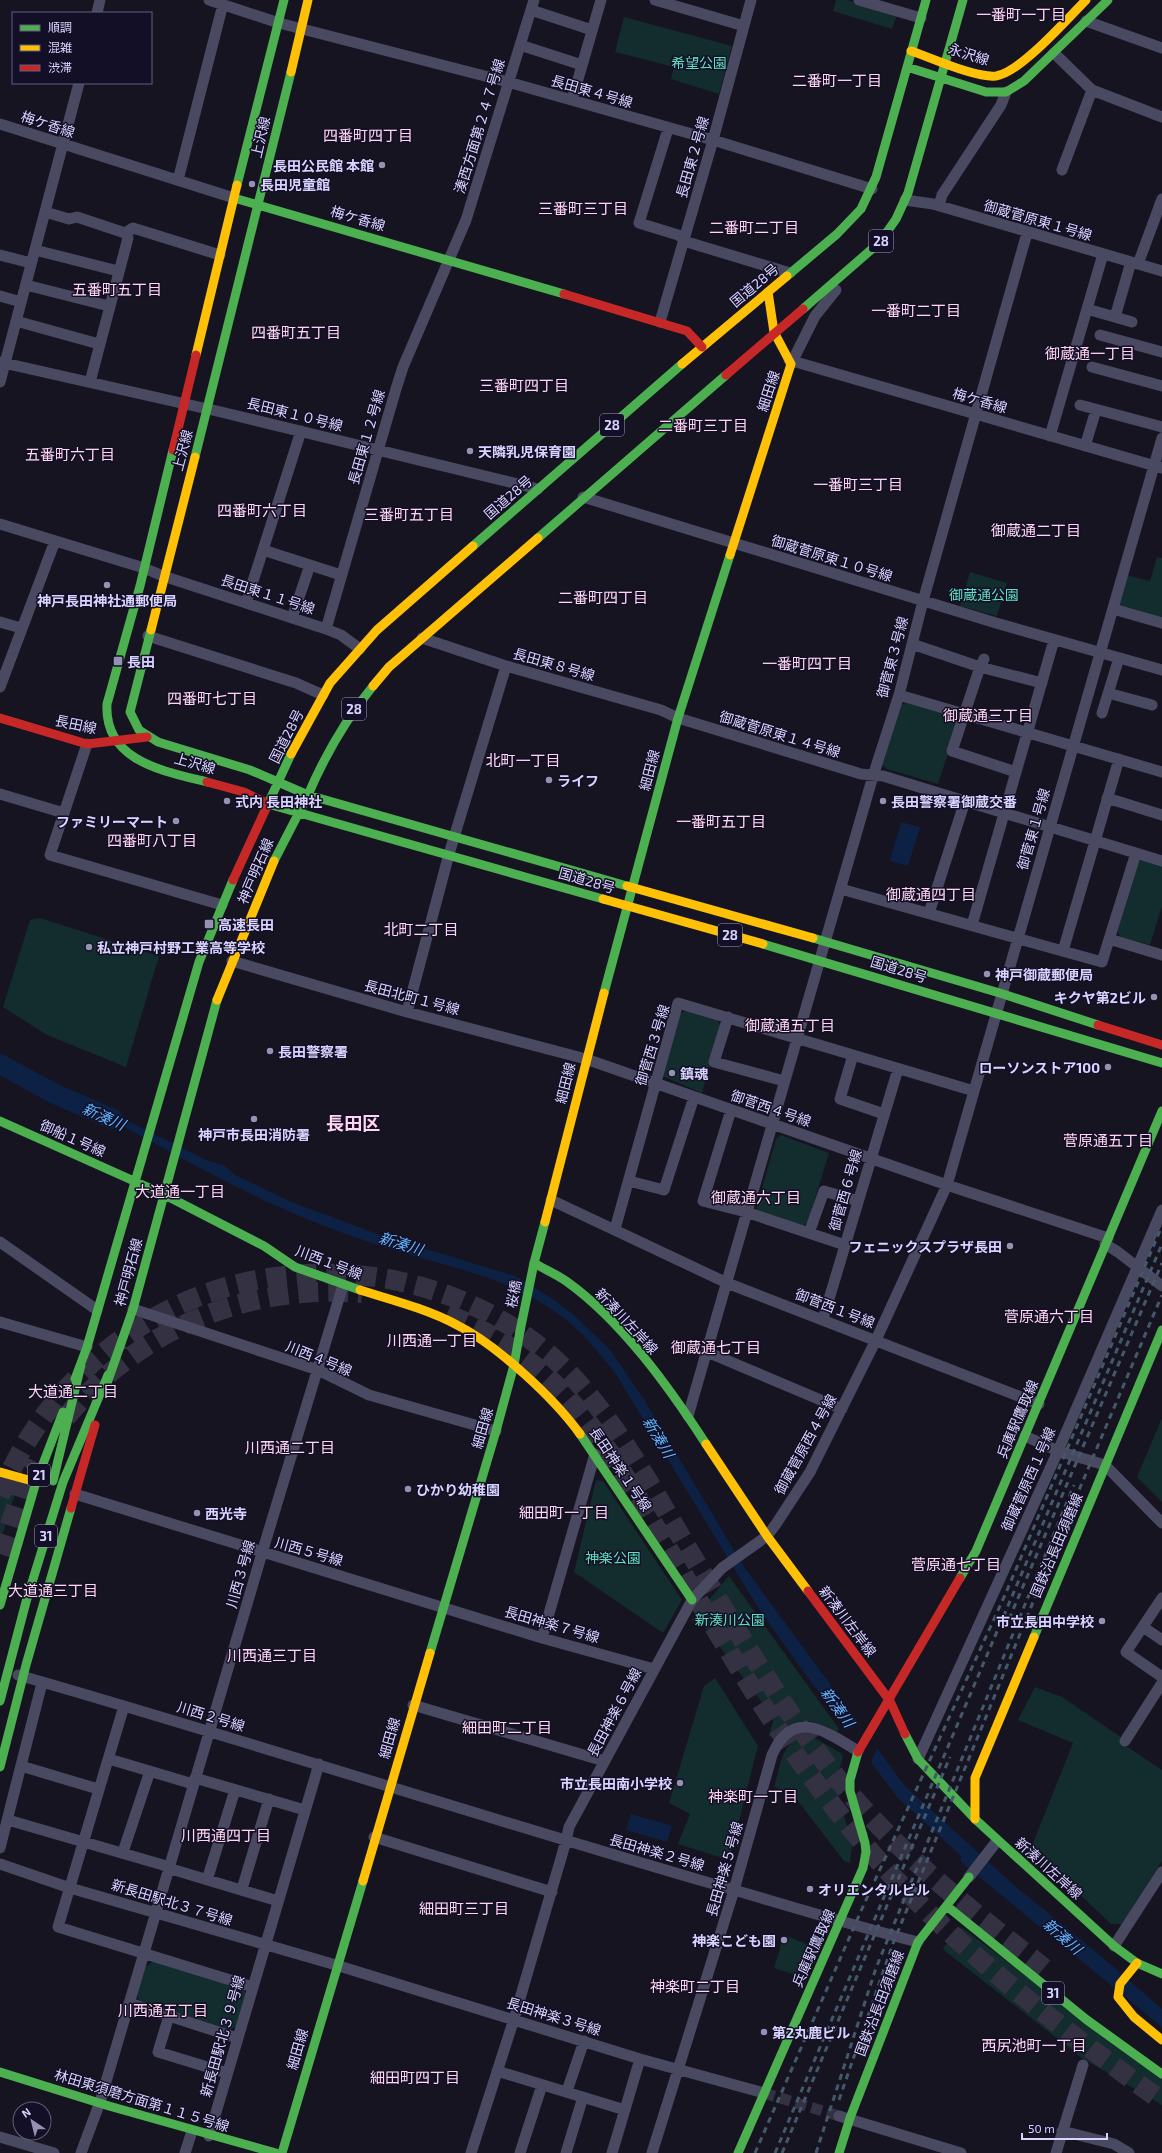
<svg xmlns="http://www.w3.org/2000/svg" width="1162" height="2153" font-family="'Exo 2','Noto Sans JP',sans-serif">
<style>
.green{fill:#132c2d}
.water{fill:#0d2144}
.pier{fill:#161421}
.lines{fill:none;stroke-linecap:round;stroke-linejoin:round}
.river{stroke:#0d2144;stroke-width:20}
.street-tunnel{stroke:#333142;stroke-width:11;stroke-dasharray:11 5.5;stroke-linecap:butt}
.highway-tunnel{stroke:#333142;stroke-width:20;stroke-dasharray:20 10;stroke-linecap:butt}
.street{stroke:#4a4962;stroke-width:11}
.fast{stroke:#4caf50;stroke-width:9}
.slow{stroke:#ffc107;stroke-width:9}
.jam{stroke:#c62828;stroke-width:9}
.rail{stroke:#43596b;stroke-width:3;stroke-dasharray:6 5;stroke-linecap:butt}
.fast-bridge{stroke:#4caf50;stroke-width:9}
.poi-dot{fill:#9591b1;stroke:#130f26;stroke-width:1.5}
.labels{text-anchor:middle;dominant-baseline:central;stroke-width:3;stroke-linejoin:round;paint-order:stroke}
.shield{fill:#130f26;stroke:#9e99be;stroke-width:1}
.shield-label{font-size:13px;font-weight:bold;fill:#d9d4ff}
.street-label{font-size:14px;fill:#d9d4ff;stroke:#130f26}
.park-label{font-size:14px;fill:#5fe0c0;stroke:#130f26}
.poi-label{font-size:14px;font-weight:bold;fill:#d9d4ff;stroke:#130f26;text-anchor:start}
.neighbourhood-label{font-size:15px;fill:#ffd6f0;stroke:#130f26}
.water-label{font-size:15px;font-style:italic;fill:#62b6ff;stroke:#130f26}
.district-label{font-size:18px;font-weight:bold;fill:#ffd6f0;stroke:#130f26}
</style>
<rect width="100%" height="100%" fill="#161421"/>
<path class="green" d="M836,0H847L897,15L892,29L833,11Z
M624,17L732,46L719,94L671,79L674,67L615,52Z
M1157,557L1162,558V619L1118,607L1126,575L1150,581Z
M970,572L1007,583L997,616L960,606Z
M906,702L954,715L958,723L938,784L887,769L882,765L899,706Z
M1142,860L1162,865V906L1150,945L1121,937L1117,932L1138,862Z
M40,918L159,956L126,1067L47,1035L3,1007L30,920Z
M686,1010L717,1020L721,1026L702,1093L662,1076L679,1015Z
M781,1135L829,1153L808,1222L803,1226L758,1212L756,1209L776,1139Z
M1162,1418V1502L1137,1477Z
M0,1479L11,1482L16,1491L0,1542Z
M596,1480L603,1481L682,1600L663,1633L574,1572Z
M729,1576L839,1729L837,1732C812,1718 794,1715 774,1738L769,1736L774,1718L700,1621H691Z
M715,1678L758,1746L729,1860L678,1844L690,1814L669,1803L704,1686Z
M1035,1687L1062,1697L1121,1737L1120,1742L1162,1770V1861L1122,1924H1111L1031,1848L1073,1743L1018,1720Z
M813,1737L841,1753L843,1757L838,1774L837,1791L852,1844L850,1863L844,1861L791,1792L774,1787C782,1762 781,1736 813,1737Z
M961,1927L1162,2077V2105L1082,2058L945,1951L943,1948Z
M784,1935L812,1946L799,1976L774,1968Z
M154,1961L243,1988L246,1994L237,2026L229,2030L140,2002L137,1995L145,1967Z"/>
<path class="water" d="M901,822L920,827L908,866L890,861Z
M0,1054L16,1065L204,1159L225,1166L235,1175L294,1203L380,1235L515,1276L551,1298L573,1314L610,1350L645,1401L744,1567L905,1786L1014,1885L1108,1962L1162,2009V2027L961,1862V1856L897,1797L795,1660L757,1606L617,1376C599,1352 581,1330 557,1313C504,1275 447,1267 387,1248C350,1236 314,1223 279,1207C203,1173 132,1129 58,1092C39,1083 19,1075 0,1066Z
M631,1814L672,1826L667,1842L626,1830Z"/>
<path class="pier" d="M862,1722L878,1747L872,1759L871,1764L846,1730Z"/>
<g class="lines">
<path class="river" d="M0,1064L55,1094L113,1119"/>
<path class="street-tunnel" d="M764,2093L839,2116"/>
<path class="highway-tunnel" d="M447,1314C533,1349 578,1401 626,1478C698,1596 762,1719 849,1826C934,1932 1052,2022 1162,2101
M66,1417C142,1328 245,1284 362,1293
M0,1496C34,1406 112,1329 202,1295C259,1274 321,1269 382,1278C451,1289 519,1322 568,1372C619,1425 654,1492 691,1554C732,1623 773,1692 821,1757C882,1841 963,1904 1044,1968
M0,1554L22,1489L36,1462"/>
<path class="street" d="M209,0L279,23L508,82L713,140L872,189
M655,0L744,26
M859,0L921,18
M531,10L592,30
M97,13L100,0
M1086,21L1162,48
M520,45L582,65
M1054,53L1092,90L1162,117
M572,100L601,0
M0,124L234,198
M668,129L639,223L678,235L687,242L790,273
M1062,170L1092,90
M178,180L223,4
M905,200L933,204L1162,271
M939,206L942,195L1001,105L1006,92
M45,212L69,219L77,217L125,233L133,228L220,255
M35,250L118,271
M0,255L31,263
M1138,264L1162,199
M26,285L109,306
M0,296L21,302
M1087,309L1132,322
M1115,317L1131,262
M16,321L99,344
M660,322L713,140L751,0
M1100,335L1162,352
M789,360L1162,468
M0,362L221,412L538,489
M791,364L815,316L836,290
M1092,367L1162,386
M0,382L79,83
M90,382L128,238L125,233
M1080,405L1162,427
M1050,436L1103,254
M1085,446L1096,410
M583,497L996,623L1162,670
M0,524L144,568L163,576L326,629L341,635L360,649
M263,550L341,575
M246,603L301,431
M1113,609L1162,623
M292,618L310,565
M0,622L21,628
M326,629L396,389L403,367L466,220L534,0
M148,636L296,683L323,695
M422,638L506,666L661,710L678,718L861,774L883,776L1162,861
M912,644L980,667L1042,683
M984,659L980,667L952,751L1016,772
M0,687L55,541
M1108,693L1152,705
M899,695L1162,772
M1102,713L1119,658
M87,744L50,855L222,905
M0,794L64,813
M1107,798L1162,815
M841,889L1102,962L1136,853
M929,913L965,801
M972,925L1054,640
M1109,939L1162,955
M1063,951L1119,759
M232,961L407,1012L586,1059L947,1185L1108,1238
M407,1012L449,854L506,666
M728,1017L714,1062L784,1081
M853,1055L840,1099L884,1114
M731,1110L703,1201L746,1212L845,1245
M629,1181L664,1190L694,1097
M551,1200L727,1283L1039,1404
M615,1229L678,1003L974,1091
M809,1233L824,1191L858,1201
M0,1242L97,1310
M1105,1244L1118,1252L1162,1286
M133,1309L318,1370L369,1395L496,1431
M823,1319L898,1069
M0,1322L87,1347
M707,1352L842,1409
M688,1416L873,776L899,695L923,601L1027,233
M1025,1436L1058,1451L1105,1465L1162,1523
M75,1494L542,1638L654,1669
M1162,1598L1126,1652L1162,1677
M1143,1627L1162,1640
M542,1638L595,1454
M18,1675C245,1740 469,1813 696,1879C770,1900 843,1923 918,1942
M413,1705L604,1761
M124,1706L58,1927L253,1987
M1125,1741L1162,1683
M109,1759L193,1784
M918,1759L1058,1451L1162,1210
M21,1766L98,1789
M195,1778L305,1810
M8,1820L163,1865L168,1868L278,1901
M374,1837L552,1892
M0,1848L42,1683
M123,1852L150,1771
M0,1864L70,1888L336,1965L640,2059L764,2093
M969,1877L997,1841
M207,1880L235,1790
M242,1889L269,1799
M1114,1946L1162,1872
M129,2003L237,2038
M169,2016L158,2052L227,2073
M497,2071L625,2110
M567,2091L584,2041
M839,2116L961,2153
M1062,2131L1114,2144L1129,2153
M209,2136L319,1764
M0,2137L54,2153
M81,2153L100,2102L265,1543L343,1285
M185,2153L192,2131
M471,2153L514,2019L566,1841L569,1827L692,1600L722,1568L767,1536L776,1524L810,1472L876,1340L947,1185L1162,438
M520,2153L542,2085
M566,2153L583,2097
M612,2153L640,2059
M652,2153L734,1890L772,1755C793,1707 825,1731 858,1751
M1056,2153L1083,2065"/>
<path class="fast" d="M907,67L986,92H1006L1024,81L1108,0
M237,185L284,0
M234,198L564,294
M787,276L837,234L861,209L876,177L926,0
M803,309L880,242L896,219L908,193L963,0
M173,450L140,586L107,704C104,761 163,771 207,782
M195,457L291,72
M538,538L726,375
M473,546L682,364
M151,630L130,712L139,730L158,742L250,770L308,795L274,861
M373,686C346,719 325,755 308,795L627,886
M291,754L268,804L603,899
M813,938L1003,994L1098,1025
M763,944L1162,1063
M604,993L678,718L730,555
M0,1121L163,1194L264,1246L295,1267L360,1290
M545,1222L534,1263C544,1269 556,1274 566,1281C621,1320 669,1387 706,1444
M75,1379L87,1347L199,962L233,880
M105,1389L133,1309L217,1000
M580,1434L692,1600
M53,1481L81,1365
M960,1578L976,1551L1162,1111
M0,1605L36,1482L63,1412
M1034,1637L1162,1330
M430,1653L496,1431L514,1365L520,1331
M0,1701L26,1602L63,1482L108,1375
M905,1734L918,1759L975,1819L1114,1946L1137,1963L1162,1974
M0,1767L26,1665L71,1508
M948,1907L1087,2020L1162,2074
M0,2072L109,2106L276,2153
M282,2153L363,1881
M738,2153L863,1868L866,1852L865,1843L850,1791V1780L858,1752
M839,2153L850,2118L918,1942L969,1877"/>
<path class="slow" d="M911,51C932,58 975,78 996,76C1020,73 1068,18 1086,0
M291,72L308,0
M196,355L237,185
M682,364L787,276
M730,555L791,364L774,332L768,292
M151,630L195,457
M373,686L389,667L538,538
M291,754L330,683L377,630L473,546
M627,886L813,938
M603,899L763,944
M217,1000L274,861
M545,1222L604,993
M360,1290C392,1300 427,1309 457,1325C497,1345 554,1398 580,1434
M706,1444L767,1536L808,1591
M0,1472L36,1482
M975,1819V1778L1034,1637
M363,1881L430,1653
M1137,1963L1120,1984L1118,1997L1134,2017L1162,2040"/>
<path class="jam" d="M564,294L687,331L702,347
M726,375L803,309
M173,450L196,355
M0,718L87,744L147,737
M207,782L244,792L268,804L233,880
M1098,1025L1162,1045
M71,1508L95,1425
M808,1591L890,1701L905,1734
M858,1752L960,1578"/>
<path class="rail" d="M1062,1530L1162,1295
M1009,1619L1162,1263
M839,2100L892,1946L1036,1595
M755,2153L861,1911L1005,1595L1162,1226
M775,2153L1162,1244
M782,2153L950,1757
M816,2153L876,1968L1074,1485"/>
<path class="fast-bridge" d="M520,1331L534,1263"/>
</g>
<g class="poi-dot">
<circle cx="382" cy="165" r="4"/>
<circle cx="252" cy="184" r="4"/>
<circle cx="470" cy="451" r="4"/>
<circle cx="107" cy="585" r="4"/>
<rect x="113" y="656" width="10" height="10" rx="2"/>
<circle cx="549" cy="780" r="4"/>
<circle cx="227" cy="801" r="4"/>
<circle cx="883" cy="801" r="4"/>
<circle cx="176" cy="821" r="4"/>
<rect x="204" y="919" width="10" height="10" rx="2"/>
<circle cx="89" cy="947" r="4"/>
<circle cx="987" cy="974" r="4"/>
<circle cx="1154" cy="997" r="4"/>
<circle cx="270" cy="1051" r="4"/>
<circle cx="1108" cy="1067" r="4"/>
<circle cx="672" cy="1073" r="4"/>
<circle cx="254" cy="1119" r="4"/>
<circle cx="1010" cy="1246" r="4"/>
<circle cx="408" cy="1489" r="4"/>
<circle cx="197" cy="1513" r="4"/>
<circle cx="1102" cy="1621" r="4"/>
<circle cx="680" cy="1783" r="4"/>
<circle cx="810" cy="1889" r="4"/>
<circle cx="784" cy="1940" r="4"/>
<circle cx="764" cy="2032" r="4"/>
</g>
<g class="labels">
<g class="shield">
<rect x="869" y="230" width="24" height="22" rx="3"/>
<rect x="600" y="414" width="24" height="22" rx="3"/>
<rect x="342" y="698" width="24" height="22" rx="3"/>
<rect x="718" y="924" width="24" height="22" rx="3"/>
<rect x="28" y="1464" width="22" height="22" rx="3"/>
<rect x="35" y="1525" width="22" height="22" rx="3"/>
<rect x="1042" y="1982" width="22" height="22" rx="3"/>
</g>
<g class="shield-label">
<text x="881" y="241">28</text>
<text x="612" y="425">28</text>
<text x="354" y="709">28</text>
<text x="730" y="935">28</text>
<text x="39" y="1475">21</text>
<text x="46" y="1536">31</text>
<text x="1053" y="1993">31</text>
</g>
<g class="street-label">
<text transform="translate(969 54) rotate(17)">永沢線</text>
<text transform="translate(592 91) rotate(16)">長田東４号線</text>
<text transform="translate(48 124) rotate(18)">梅ケ香線</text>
<text transform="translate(479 126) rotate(-73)">湊西方面第２４７号線</text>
<text transform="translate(260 137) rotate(-77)">上沢線</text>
<text transform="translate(692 157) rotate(-74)">長田東２号線</text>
<text transform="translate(358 218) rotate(16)">梅ケ香線</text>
<text transform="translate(1038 220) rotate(16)">御蔵菅原東１号線</text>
<text transform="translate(754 285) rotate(-40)">国道28号</text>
<text transform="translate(768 391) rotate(-72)">細田線</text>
<text transform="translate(980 400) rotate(16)">梅ケ香線</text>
<text transform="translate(295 414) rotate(14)">長田東１０号線</text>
<text transform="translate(366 437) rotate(-74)">長田東１２号線</text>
<text transform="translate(182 450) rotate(-75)">上沢線</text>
<text transform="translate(508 497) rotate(-41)">国道28号</text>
<text transform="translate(832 558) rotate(17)">御蔵菅原東１０号線</text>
<text transform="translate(268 594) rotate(18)">長田東１１号線</text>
<text transform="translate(892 657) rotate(-75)">御菅東３号線</text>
<text transform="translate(554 664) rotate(16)">長田東８号線</text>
<text transform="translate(76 724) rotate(12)">長田線</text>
<text transform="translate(780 734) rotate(17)">御蔵菅原東１４号線</text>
<text transform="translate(286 736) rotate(-63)">国道28号</text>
<text transform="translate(195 763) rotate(16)">上沢線</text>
<text transform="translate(649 770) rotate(-75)">細田線</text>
<text transform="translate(1033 829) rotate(-74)">御菅東１号線</text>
<text transform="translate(255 871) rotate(-67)">神戸明石線</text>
<text transform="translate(587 880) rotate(16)">国道28号</text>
<text transform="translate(899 969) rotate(17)">国道28号</text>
<text transform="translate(412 997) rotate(15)">長田北町１号線</text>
<text transform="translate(652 1045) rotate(-73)">御菅西３号線</text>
<text transform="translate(565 1083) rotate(-76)">細田線</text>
<text transform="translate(771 1108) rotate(19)">御菅西４号線</text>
<text transform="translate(73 1138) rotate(24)">御船１号線</text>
<text transform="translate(845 1190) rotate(-74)">御菅西６号線</text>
<text transform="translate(329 1262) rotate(21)">川西１号線</text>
<text transform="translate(128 1272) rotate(-75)">神戸明石線</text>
<text transform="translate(513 1294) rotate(-79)">桜橋</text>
<text transform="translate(835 1308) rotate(21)">御菅西１号線</text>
<text transform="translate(627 1321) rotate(47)">新湊川左岸線</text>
<text transform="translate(319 1358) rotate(22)">川西４号線</text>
<text transform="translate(1017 1419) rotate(-67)">兵庫駅鷹取線</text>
<text transform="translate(482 1428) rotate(-74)">細田線</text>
<text transform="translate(805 1444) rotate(-61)">御蔵菅原西４号線</text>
<text transform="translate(621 1469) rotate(56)">長田神楽１号線</text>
<text transform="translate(1028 1479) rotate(-66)">御蔵菅原西１号線</text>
<text transform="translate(1056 1545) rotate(-67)">国鉄沿長田須磨線</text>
<text transform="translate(309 1551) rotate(16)">川西５号線</text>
<text transform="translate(240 1574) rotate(-74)">川西３号線</text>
<text transform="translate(848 1621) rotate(53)">新湊川左岸線</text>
<text transform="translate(552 1624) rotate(16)">長田神楽７号線</text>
<text transform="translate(614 1712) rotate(-62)">長田神楽６号線</text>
<text transform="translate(211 1716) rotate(17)">川西２号線</text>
<text transform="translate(389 1738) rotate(-74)">細田線</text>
<text transform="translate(657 1852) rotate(16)">長田神楽２号線</text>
<text transform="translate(1049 1868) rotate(42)">新湊川左岸線</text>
<text transform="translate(724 1869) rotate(-74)">長田神楽５号線</text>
<text transform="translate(172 1902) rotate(17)">新長田駅北３７号線</text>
<text transform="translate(813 1948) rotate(-66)">兵庫駅鷹取線</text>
<text transform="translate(879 2003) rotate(-69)">国鉄沿長田須磨線</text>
<text transform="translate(554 2016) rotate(17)">長田神楽３号線</text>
<text transform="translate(222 2036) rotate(-74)">新長田駅北３９号線</text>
<text transform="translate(297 2049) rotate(-74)">細田線</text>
<text transform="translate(142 2100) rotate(17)">林田東須磨方面第１１５号線</text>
</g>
<g class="park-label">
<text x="699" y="62">希望公園</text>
<text x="984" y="594">御蔵通公園</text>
<text x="613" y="1557">神楽公園</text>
<text x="730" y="1619">新湊川公園</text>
</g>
<g class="poi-label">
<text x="374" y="165" text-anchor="end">長田公民館 本館</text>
<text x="260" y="184">長田児童館</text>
<text x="478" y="451">天隣乳児保育園</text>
<text x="107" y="600" text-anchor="middle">神戸長田神社通郵便局</text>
<text x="127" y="661">長田</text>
<text x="557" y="780">ライフ</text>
<text x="235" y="801">式内 長田神社</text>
<text x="891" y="801">長田警察署御蔵交番</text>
<text x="168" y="821" text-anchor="end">ファミリーマート</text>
<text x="218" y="924">高速長田</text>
<text x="97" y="947">私立神戸村野工業高等学校</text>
<text x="995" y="974">神戸御蔵郵便局</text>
<text x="1146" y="997" text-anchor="end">キクヤ第2ビル</text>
<text x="278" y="1051">長田警察署</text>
<text x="1100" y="1067" text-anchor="end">ローソンストア100</text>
<text x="680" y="1073">鎮魂</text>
<text x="254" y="1134" text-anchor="middle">神戸市長田消防署</text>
<text x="1002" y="1246" text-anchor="end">フェニックスプラザ長田</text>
<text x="416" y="1489">ひかり幼稚園</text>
<text x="205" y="1513">西光寺</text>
<text x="1094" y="1621" text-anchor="end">市立長田中学校</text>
<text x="672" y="1783" text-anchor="end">市立長田南小学校</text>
<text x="818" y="1889">オリエンタルビル</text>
<text x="776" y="1940" text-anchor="end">神楽こども園</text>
<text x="772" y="2032">第2丸鹿ビル</text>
</g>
<g class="neighbourhood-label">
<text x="1021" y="14">一番町一丁目</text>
<text x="837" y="80">二番町一丁目</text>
<text x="368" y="135">四番町四丁目</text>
<text x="583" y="208">三番町三丁目</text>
<text x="754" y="227">二番町二丁目</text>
<text x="117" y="289">五番町五丁目</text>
<text x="916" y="310">一番町二丁目</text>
<text x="296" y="332">四番町五丁目</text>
<text x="1090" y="353">御蔵通一丁目</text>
<text x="524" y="385">三番町四丁目</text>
<text x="703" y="425">二番町三丁目</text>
<text x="70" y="454">五番町六丁目</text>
<text x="858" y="484">一番町三丁目</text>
<text x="262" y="510">四番町六丁目</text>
<text x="409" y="514">三番町五丁目</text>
<text x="1036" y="530">御蔵通二丁目</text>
<text x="603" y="597">二番町四丁目</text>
<text x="807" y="663">一番町四丁目</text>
<text x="212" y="698">四番町七丁目</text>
<text x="988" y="715">御蔵通三丁目</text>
<text x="523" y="760">北町一丁目</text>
<text x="721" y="821">一番町五丁目</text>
<text x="152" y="840">四番町八丁目</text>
<text x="931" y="894">御蔵通四丁目</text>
<text x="421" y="929">北町二丁目</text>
<text x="790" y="1025">御蔵通五丁目</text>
<text x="1108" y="1140">菅原通五丁目</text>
<text x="180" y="1191">大道通一丁目</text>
<text x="756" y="1197">御蔵通六丁目</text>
<text x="1049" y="1316">菅原通六丁目</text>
<text x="432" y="1340">川西通一丁目</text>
<text x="716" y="1347">御蔵通七丁目</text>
<text x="73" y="1391">大道通二丁目</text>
<text x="290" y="1447">川西通二丁目</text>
<text x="564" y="1512">細田町一丁目</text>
<text x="956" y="1564">菅原通七丁目</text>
<text x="53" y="1590">大道通三丁目</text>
<text x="272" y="1655">川西通三丁目</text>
<text x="507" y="1727">細田町二丁目</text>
<text x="753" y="1796">神楽町一丁目</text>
<text x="226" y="1835">川西通四丁目</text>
<text x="464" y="1908">細田町三丁目</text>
<text x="695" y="1986">神楽町二丁目</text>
<text x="163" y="2010">川西通五丁目</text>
<text x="1034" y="2045">西尻池町一丁目</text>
<text x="415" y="2077">細田町四丁目</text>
</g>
<g class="water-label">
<text transform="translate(104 1116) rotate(24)">新湊川</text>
<text transform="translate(401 1243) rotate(17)">新湊川</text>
<text transform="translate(659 1437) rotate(59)">新湊川</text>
<text transform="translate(838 1707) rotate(54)">新湊川</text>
<text transform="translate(1063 1936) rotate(41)">新湊川</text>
</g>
<g class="district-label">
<text x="353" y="1123">長田区</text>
</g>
</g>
<rect x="12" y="12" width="140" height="72" fill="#130f26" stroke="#625e7d"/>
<rect x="20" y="25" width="20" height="6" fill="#4caf50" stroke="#625e7d"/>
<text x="48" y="32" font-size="12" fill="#d9d4ff">順調</text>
<rect x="20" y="45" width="20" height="6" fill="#ffc107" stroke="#625e7d"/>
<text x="48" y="52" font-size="12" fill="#d9d4ff">混雑</text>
<rect x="20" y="65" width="20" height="6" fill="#c62828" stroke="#625e7d"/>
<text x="48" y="72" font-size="12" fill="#d9d4ff">渋滞</text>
<g transform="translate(32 2121) rotate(325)"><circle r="19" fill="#130f26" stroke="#625e7d"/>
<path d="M0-3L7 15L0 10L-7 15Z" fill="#9591b1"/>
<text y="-6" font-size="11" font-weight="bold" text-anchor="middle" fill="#d9d4ff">N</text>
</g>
<path d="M1022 2133v6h85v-6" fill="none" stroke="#d9d4ff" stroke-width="2"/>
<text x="1028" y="2133" font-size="12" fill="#d9d4ff" stroke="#130f26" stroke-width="3" paint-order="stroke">50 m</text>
</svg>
